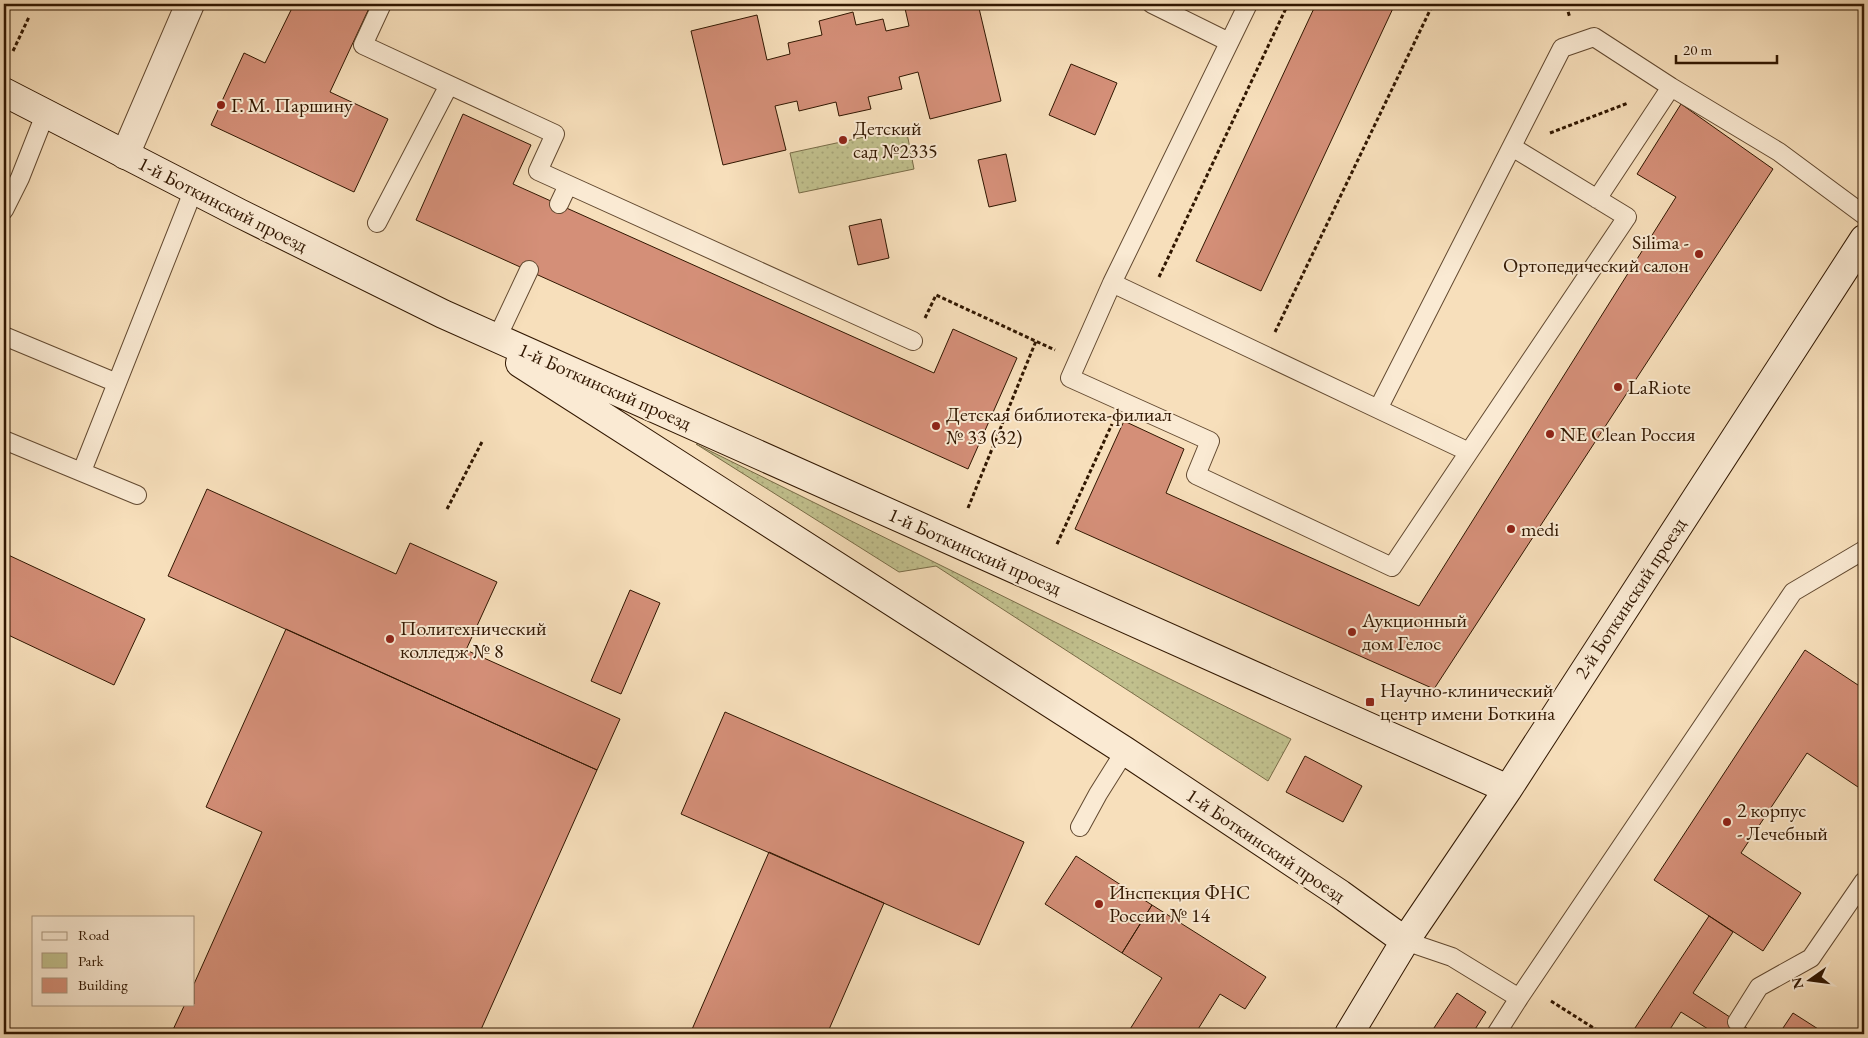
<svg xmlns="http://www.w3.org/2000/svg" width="1868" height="1038" font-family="'EB Garamond',serif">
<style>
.green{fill:url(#green-dots);stroke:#796c47}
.building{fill:#d48f78;stroke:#311701}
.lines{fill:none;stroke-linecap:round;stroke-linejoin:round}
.lane-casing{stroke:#624930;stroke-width:20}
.street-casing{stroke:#624930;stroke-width:30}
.secondary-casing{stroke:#311701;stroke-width:30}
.path{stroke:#311701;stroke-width:3;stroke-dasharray:4 2.5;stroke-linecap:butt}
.lane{stroke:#faead3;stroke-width:18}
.street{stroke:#faead3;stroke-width:28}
.secondary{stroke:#faead3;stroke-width:28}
.poi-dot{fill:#8f2418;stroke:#faead3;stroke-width:2}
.labels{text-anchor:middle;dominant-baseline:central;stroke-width:4;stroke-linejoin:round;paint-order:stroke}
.poi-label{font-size:20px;fill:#311701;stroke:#faead3;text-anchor:start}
.street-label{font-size:20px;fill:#311701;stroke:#faead3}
</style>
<defs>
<pattern id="green-dots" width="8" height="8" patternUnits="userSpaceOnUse" patternTransform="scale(1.25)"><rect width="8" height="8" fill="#c1c08d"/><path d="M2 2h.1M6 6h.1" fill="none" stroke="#a6a478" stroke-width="1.8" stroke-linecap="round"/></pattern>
</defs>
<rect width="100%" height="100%" fill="#f7dfbb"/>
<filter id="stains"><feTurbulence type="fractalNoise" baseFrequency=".004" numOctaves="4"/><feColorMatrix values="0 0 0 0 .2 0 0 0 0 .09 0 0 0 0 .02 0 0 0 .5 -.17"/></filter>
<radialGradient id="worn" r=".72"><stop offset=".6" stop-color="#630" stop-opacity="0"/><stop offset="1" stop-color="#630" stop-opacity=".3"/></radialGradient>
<path class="green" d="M906,128L914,169L799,193L790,153Z
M696,444L1291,739L1268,781L936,566L899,572Z"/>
<path class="building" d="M294,4H371L330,92L388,119L354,192L211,125L244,53L265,63Z
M904,4H978L1001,101L930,119L918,72L899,77L902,89L868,97L871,109L839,116L836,102L799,111L797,101L775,106L786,150L723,165L691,31L757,15L767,60L790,54L788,43L822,35L819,21L853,12L856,25L883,19L886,31L909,26Z
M1316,4H1395L1261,291L1196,261Z
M1071,64L1117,83L1095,135L1049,115Z
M1681,104L1773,169L1434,689L1075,529L1124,421L1184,449L1166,493L1419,606L1676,197L1637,174Z
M463,114L531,145L513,184L934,373L953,329L1017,358L968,469L416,220Z
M1006,154L1016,201L989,207L978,160Z
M881,219L889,258L858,265L849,226Z
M207,489L396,574L410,543L497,582L466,650L620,719L597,770L168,576Z
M4,553L145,619L114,685L4,633Z
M630,590L660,603L621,694L591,681Z
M286,629L597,770L479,1034H171L185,1004H194V984L262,832L206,807Z
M1805,650L1864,689V791L1807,753L1741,853L1801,893L1763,951L1654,880Z
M725,712L1024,842L979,945L681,814Z
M1305,756L1362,786L1343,822L1286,792Z
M769,852L884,903L827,1034H690Z
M1076,856L1152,905L1122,953L1045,904Z
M1152,905L1266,977L1245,1009L1220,994L1195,1034H1127L1162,978L1122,953Z
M1709,916L1733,932L1693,993L1756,1034H1716L1681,1012L1667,1034H1631Z
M1457,993L1486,1012L1472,1034H1430Z
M1793,1013L1826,1034H1779Z"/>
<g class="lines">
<defs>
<path id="lane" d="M382,4L363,45L555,134L538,171L913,341
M1152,4L1229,42
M1248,4L1112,283L1378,409
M1512,147L1627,217L1469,452L1378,409L1562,48L1594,37L1671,87L1779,152L1864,215
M1597,199L1671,87
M559,204L568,185
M4,210L20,178L46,112
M377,223L449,85
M1112,283L1070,378L1210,441L1196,475L1392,567L1469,452
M4,336L117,383
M497,338L529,270
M4,440L137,495
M82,471L194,189
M1080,827L1098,794L1125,751
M1405,941L1452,957L1519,998L1496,1034
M1519,998L1793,592L1864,550
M1737,1022L1759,987L1811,958L1864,881"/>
<path id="street" d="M125,155L190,4"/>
<path id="secondary" d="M4,92L239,213L443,314L1508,789
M520,363L1125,751L1340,894L1405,941
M1349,1034L1405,941L1508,789L1864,239"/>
</defs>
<use href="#lane" class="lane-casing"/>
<use href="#street" class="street-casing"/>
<use href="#secondary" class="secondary-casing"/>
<path class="path" d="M1559,4L1567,8L1570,18
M13,51L29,17
M1550,133L1628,103
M1159,277L1288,4
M925,318L936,295L1055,350
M1275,332L1433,4
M968,508L1036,341
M447,509L483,440
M1057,544L1112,424
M1551,1001L1603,1034"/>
<use href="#lane" class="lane"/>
<use href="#street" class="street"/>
<use href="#secondary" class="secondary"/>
</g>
<g class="poi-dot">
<circle cx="221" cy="105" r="5"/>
<circle cx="843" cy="140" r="5"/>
<circle cx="1699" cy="254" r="5"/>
<circle cx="1618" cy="387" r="5"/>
<circle cx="936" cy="426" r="5"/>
<circle cx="1550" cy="434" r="5"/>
<circle cx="1511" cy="529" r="5"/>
<circle cx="1352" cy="632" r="5"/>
<circle cx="390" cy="639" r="5"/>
<rect x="1365" y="697" width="10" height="10" rx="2.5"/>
<circle cx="1727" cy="822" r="5"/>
<circle cx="1099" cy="904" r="5"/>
</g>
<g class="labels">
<g class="poi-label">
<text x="231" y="105">Г. М. Паршину</text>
<text x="853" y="128">Детский<tspan x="853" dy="23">сад №2335</tspan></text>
<text x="1689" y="242" text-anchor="end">Silima -<tspan x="1689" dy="23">Ортопедический салон</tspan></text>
<text x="1628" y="387">LaRiote</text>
<text x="946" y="414">Детская библиотека-филиал<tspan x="946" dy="23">№ 33 (32)</tspan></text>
<text x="1560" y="434">NE Clean Россия</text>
<text x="1521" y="529">medi</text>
<text x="1362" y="620">Аукционный<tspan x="1362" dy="23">дом Гелос</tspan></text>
<text x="400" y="628">Политехнический<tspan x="400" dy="23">колледж № 8</tspan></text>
<text x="1380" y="690">Научно-клинический<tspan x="1380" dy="23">центр имени Боткина</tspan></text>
<text x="1737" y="810">2 корпус<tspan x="1737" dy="23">- Лечебный</tspan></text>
<text x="1109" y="892">Инспекция ФНС<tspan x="1109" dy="23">России № 14</tspan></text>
</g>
<g class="street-label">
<text transform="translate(223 204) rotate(27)">1-й Боткинский проезд</text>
<text transform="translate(605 386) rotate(24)">1-й Боткинский проезд</text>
<text transform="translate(975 551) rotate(24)">1-й Боткинский проезд</text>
<text transform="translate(1630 598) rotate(-57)">2-й Боткинский проезд</text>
<text transform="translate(1266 845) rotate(34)">1-й Боткинский проезд</text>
</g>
</g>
<rect width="1868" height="1038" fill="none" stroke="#f7dfbb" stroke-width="20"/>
<rect x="5" y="5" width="1858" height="1028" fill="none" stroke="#311701" stroke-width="2.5"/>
<rect x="10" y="10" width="1848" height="1018" fill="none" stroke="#311701"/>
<rect x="32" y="916" width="162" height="90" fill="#faead3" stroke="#aa967f"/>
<rect x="42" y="932" width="25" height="8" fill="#faead3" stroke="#aa967f"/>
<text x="78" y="940" font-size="15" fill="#311701">Road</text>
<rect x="42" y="953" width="25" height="15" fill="#c1c08d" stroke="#aa967f"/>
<text x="78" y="966" font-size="15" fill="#311701">Park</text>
<rect x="42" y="978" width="25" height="15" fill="#d48f78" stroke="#aa967f"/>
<text x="78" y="990" font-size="15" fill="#311701">Building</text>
<g transform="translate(1810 980) rotate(256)" stroke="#faead3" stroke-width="4" paint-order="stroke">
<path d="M0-4L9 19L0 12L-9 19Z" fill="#311701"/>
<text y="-8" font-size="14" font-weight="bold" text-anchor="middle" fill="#311701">N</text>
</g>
<path d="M1676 55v8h101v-8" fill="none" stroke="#311701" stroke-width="2.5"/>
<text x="1683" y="55" font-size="15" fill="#311701" stroke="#faead3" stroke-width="4" paint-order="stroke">20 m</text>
<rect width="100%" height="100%" filter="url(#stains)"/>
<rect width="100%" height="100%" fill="url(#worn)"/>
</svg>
